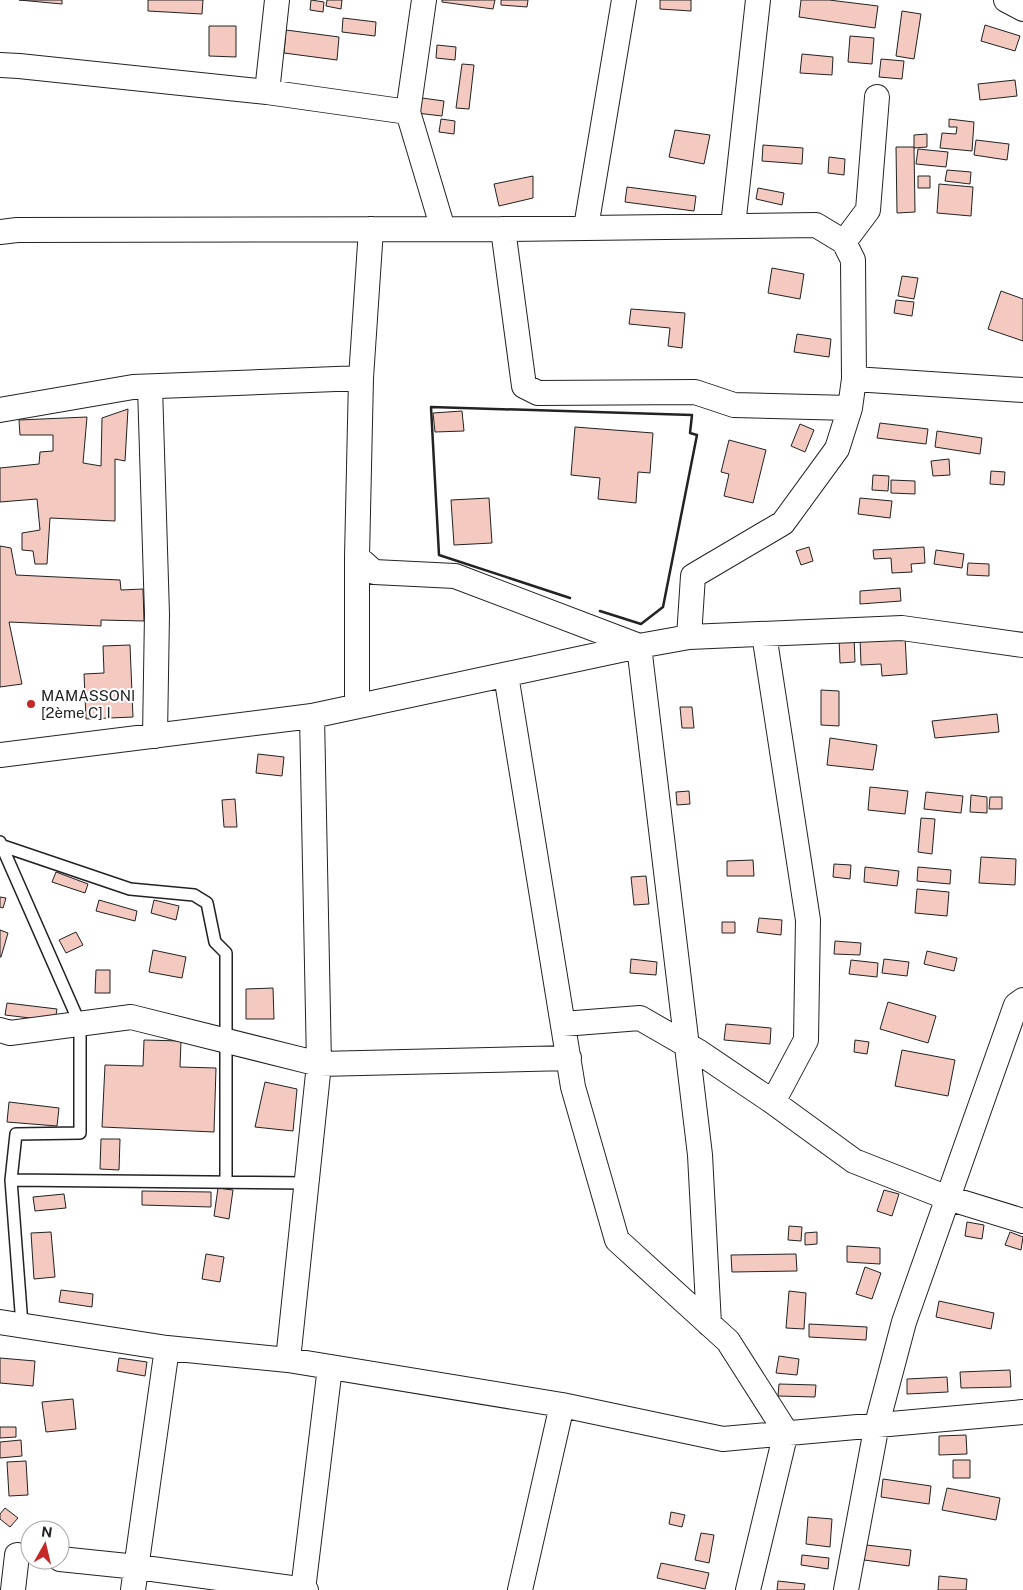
<svg xmlns="http://www.w3.org/2000/svg" width="1023" height="1590" font-family="'Public Sans',sans-serif">
<style>
.building{fill:#f3c9c0;stroke:#222}
.lines{fill:none;stroke-linecap:round;stroke-linejoin:round}
.lane-casing{stroke:#222;stroke-width:14}
.street-casing{stroke:#222;stroke-width:26}
.lane{stroke:#fff;stroke-width:11}
.street{stroke:#fff;stroke-width:24}
.wall{stroke:#222;stroke-width:2.5}
.poi-dot{fill:#c62828;stroke:#fff;stroke-width:2}
.labels{text-anchor:middle;dominant-baseline:central;stroke-width:4;stroke-linejoin:round;paint-order:stroke}
.poi-label{font-size:15px;fill:#222;stroke:#fff;text-anchor:start}
</style>
<rect width="100%" height="100%" fill="#fff"/>
<path class="building" d="M19,0H62V4Z
M148,0H203L202,14L148,11Z
M311,0L324,2L323,12L310,10Z
M327,0H342L341,9L326,6Z
M442,0H495L493,9L442,2Z
M501,0H528L527,7L501,5Z
M660,0H691V11L660,9Z
M801,0H829L878,6L875,28L799,17Z
M902,11L921,14L914,59L896,56Z
M343,18L376,22L375,36L342,32Z
M985,25L1020,36L1015,51L981,41Z
M209,26H236V57L209,56Z
M286,30L339,37L337,60L284,53Z
M850,36L874,38L872,64L848,62Z
M437,45L456,47L455,60L436,58Z
M802,54L833,57L832,75L800,73Z
M881,59L904,61L902,79L879,77Z
M462,64L474,65L469,109L456,108Z
M1015,80L1017,96L980,100L978,84Z
M422,98L444,101L442,116L408,112Z
M441,119L455,121L454,134L439,132Z
M949,119L974,122L972,151L940,148L942,133L956,134L957,127H949Z
M675,130L710,135L704,164L669,157Z
M927,134V147L914,148V135Z
M976,140L1009,144L1007,160L974,155Z
M763,145L803,148L802,164L762,161Z
M896,147H914L915,212L897,213Z
M918,149L948,152L946,167L916,164Z
M829,157L845,159L844,175L828,173Z
M947,170L971,172L970,184L945,181Z
M533,176V198L499,206L494,184Z
M918,176H930V188H918Z
M939,184L973,187L971,216L937,213Z
M627,187L696,196L694,211L625,202Z
M758,188L784,193L782,205L756,199Z
M772,268L804,274L800,299L768,293Z
M902,276L918,278L914,299L898,296Z
M1001,291L1023,299V341L988,329Z
M896,300L914,302L912,316L894,313Z
M631,309L685,313L682,348L668,346L670,328L629,324Z
M797,334L831,339L829,357L794,352Z
M128,409L125,461L115,459V521L50,518L47,564H35L33,551L22,550V533L40,530L37,499L0,502V468L39,464L40,452L53,451V435H20L19,420L87,417L83,463L101,466L102,418Z
M462,411L464,431L435,432L433,413Z
M880,423L928,429L926,444L877,438Z
M800,424L814,430L805,452L791,446Z
M575,427L653,433L650,473L638,472L636,503L598,499L600,478L571,475Z
M937,431L982,438L980,454L935,447Z
M729,440L766,450L753,503L724,496L729,474L721,472Z
M949,459L950,475L933,476L931,461Z
M991,471L1005,472L1004,485L990,484Z
M873,475L889,476L888,491L872,490Z
M891,480L915,481V494L891,493Z
M489,498L492,543L454,545L451,500Z
M860,498L892,501L890,518L858,514Z
M0,546L11,548L16,575L120,580L121,590L143,589L144,621L101,620V626L9,622L22,684L0,687Z
M809,547L813,561L801,565L796,551Z
M924,547L925,563L911,564L912,572L892,573L891,558L874,559L873,550Z
M936,550L964,554L962,568L934,564Z
M968,563L989,564V576L967,575Z
M900,588L901,601L860,604V591Z
M854,636L855,662L840,663L839,637Z
M905,636L907,674L882,676L881,664L861,665L860,638Z
M130,645L133,717L86,719L84,674L104,673L103,646Z
M821,690L839,691V726L821,725Z
M680,707H692L694,728H682Z
M997,714L999,732L935,738L932,721Z
M830,738L877,745L873,770L827,765Z
M258,754L284,757L282,776L256,773Z
M870,787L908,791L905,814L868,810Z
M689,791L690,804L677,805L676,792Z
M926,792L963,796L961,813L924,809Z
M971,795L987,797V813L970,812Z
M990,797H1002V809H989Z
M235,799L237,827H224L222,800Z
M921,818L935,819L932,854L918,852Z
M981,857L1016,859L1015,885L979,883Z
M753,860L754,876H727V861Z
M834,864L851,865L850,879L833,877Z
M865,867L899,871L897,886L864,882Z
M918,867L951,870L950,884L917,881Z
M56,872L88,884L85,893L52,882Z
M646,876L649,904L634,905L631,877Z
M917,889L949,892L947,916L915,913Z
M0,897L6,898L3,908L0,907Z
M99,900L137,911L135,921L96,911Z
M154,900L179,906L176,920L151,913Z
M759,918L782,920L781,935L757,932Z
M722,922H735V933H722Z
M0,930L8,933L1,957H0Z
M76,932L83,945L66,953L59,940Z
M835,941L861,943L860,955L834,954Z
M153,950L186,957L182,978L149,972Z
M927,951L957,958L954,971L924,964Z
M631,959L657,962L656,975L630,973Z
M884,959L909,962L907,976L882,973Z
M851,960L878,963L877,977L849,974Z
M96,970H110V993H95Z
M273,988L274,1019H246V989Z
M888,1002L936,1016L928,1043L880,1029Z
M7,1003L57,1009L55,1021L5,1015Z
M726,1024L771,1028L770,1044L724,1040Z
M144,1040L181,1041L180,1067L216,1068L214,1132L102,1127L105,1065L143,1066Z
M855,1040L869,1042L867,1054L854,1052Z
M902,1050L955,1060L948,1096L895,1086Z
M265,1082L297,1089L293,1131L255,1127Z
M9,1102L59,1108L57,1126L7,1122Z
M101,1139H120L119,1170L100,1169Z
M218,1188L233,1190L229,1219L214,1216Z
M884,1190L899,1194L892,1216L877,1211Z
M142,1191L211,1192V1207L142,1205Z
M64,1194L66,1208L35,1211L33,1197Z
M967,1222L984,1225L982,1239L965,1236Z
M789,1226L802,1227L801,1241L788,1240Z
M51,1232L55,1277L34,1279L31,1233Z
M817,1232V1244L805,1245V1233Z
M1010,1232L1023,1237L1021,1250L1005,1245Z
M847,1246L880,1248V1264L847,1262Z
M206,1254L224,1257L220,1282L202,1279Z
M796,1254L797,1271L732,1272L731,1255Z
M865,1267L881,1273L872,1299L856,1294Z
M61,1290L93,1294L92,1307L59,1302Z
M789,1291L806,1293L804,1329L786,1328Z
M939,1301L994,1313L991,1329L936,1317Z
M809,1324L867,1327L866,1340L809,1337Z
M779,1356L799,1359L797,1375L776,1373Z
M0,1358L35,1361L33,1386L0,1383Z
M119,1358L147,1362L145,1376L117,1371Z
M1010,1370L1011,1387L961,1388L960,1372Z
M947,1377L948,1392L907,1394V1379Z
M779,1384L816,1385L815,1397L778,1396Z
M73,1399L76,1429L46,1432L42,1402Z
M0,1427H16V1437L0,1438Z
M966,1435L967,1454L939,1455V1436Z
M21,1440L22,1456L0,1458V1442Z
M953,1460H970V1478H953Z
M26,1461L28,1495L9,1496L7,1462Z
M883,1479L931,1486L929,1504L881,1497Z
M947,1488L1000,1498L996,1520L942,1510Z
M5,1508L18,1518L10,1527L0,1519V1514Z
M671,1512L685,1515L682,1527L669,1524Z
M808,1517L832,1519L830,1547L806,1544Z
M701,1533L714,1535L709,1563L695,1560Z
M866,1545L911,1550L909,1566L864,1560Z
M802,1555L829,1558L828,1569L801,1565Z
M661,1563L709,1573L705,1589L657,1578Z
M939,1576L967,1579L966,1590H938Z
M778,1581L805,1584L804,1590H777Z"/>
<g class="lines">
<defs>
<path id="lane" d="M0,842L80,1024V1133L16,1134L11,1180L22,1325
M0,845L130,889L194,895L207,903L215,942L226,953V1182
M11,1180L307,1183"/>
<path id="street" d="M424,0L408,112L443,229
M1006,0L1023,9
M0,65L19,66L267,92L408,112
M267,92L277,0
M733,226L758,0
M586,227L624,0
M371,229L361,378L357,557L374,572L455,576L639,646L700,1155L709,1324
M503,229L524,386L538,393L695,392L734,405L850,408
M0,232L17,230L503,229L816,225L844,242
M854,379L853,260L844,242L868,210L877,97
M150,387L157,614L155,736
M0,410L133,387L361,378
M357,557V706
M764,634L808,920L806,1040L773,1102
M689,637L693,576L783,523L837,449L850,408L854,379L1023,390
M506,675L573,1087L617,1240L728,1341L786,1432L748,1590
M0,755L312,716L639,646L689,637L902,628L1023,645
M563,1024L640,1018L699,1052L773,1102L854,1161L948,1198L1023,1221
M0,1030L10,1033L131,1017L319,1064L569,1058
M0,1322L167,1348L288,1360L562,1405L723,1439L1023,1412
M288,1360L319,1064L312,716
M60,1559L137,1567L306,1590
M13,1590L17,1555
M133,1590L167,1348
M303,1590L330,1367
M520,1590L562,1405
M846,1590L877,1424L904,1322L1016,1005L1023,1000"/>
</defs>
<use href="#lane" class="lane-casing"/>
<use href="#street" class="street-casing"/>
<use href="#lane" class="lane"/>
<use href="#street" class="street"/>
<path class="wall" d="M570,598L439,555L431,407L692,415L690,433L697,435L663,607L641,624L600,611"/>
</g>
<circle class="poi-dot" cx="31" cy="704" r="5"/>
<g class="labels">
<g class="poi-label">
<text x="41" y="695">MAMASSONI<tspan x="41" dy="17">[2ème C] I</tspan></text>
</g>
</g>
<g transform="translate(45 1545) rotate(8)"><circle r="24" fill="#ffffff" stroke="#a7a7a7"/>
<path d="M0-4L9 19L0 12L-9 19Z" fill="#c62828"/>
<text y="-8" font-size="14" font-weight="bold" text-anchor="middle" fill="#222222">N</text>
</g>
</svg>
